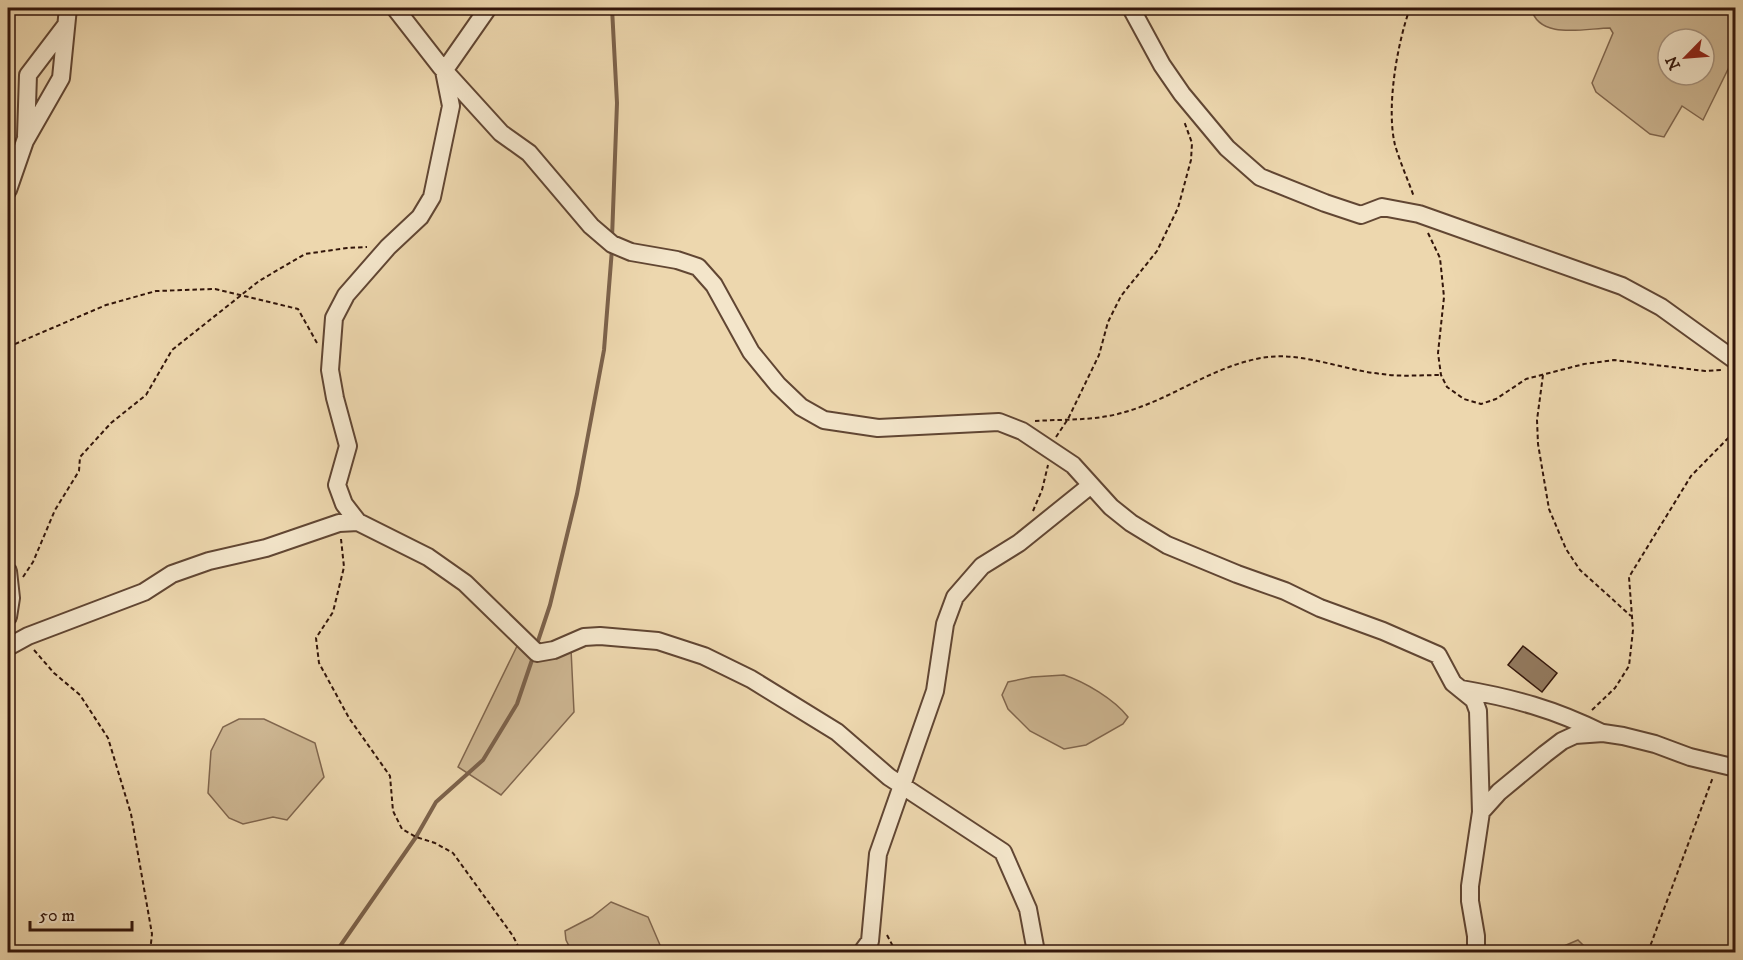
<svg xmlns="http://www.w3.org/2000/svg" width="1743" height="960" font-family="'IM FELL DW Pica',serif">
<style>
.green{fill:#cdb692;stroke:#80664e;stroke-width:1.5;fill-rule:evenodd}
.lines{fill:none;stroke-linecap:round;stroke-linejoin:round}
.stream{stroke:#7c624b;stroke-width:4}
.building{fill:#937a5f;stroke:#32150a;stroke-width:1.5}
.street-casing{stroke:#614633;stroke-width:20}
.path{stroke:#32150a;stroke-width:2;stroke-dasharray:4.5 3;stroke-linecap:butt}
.street{stroke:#f3e5ca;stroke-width:16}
</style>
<rect width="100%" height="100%" fill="#edd7ae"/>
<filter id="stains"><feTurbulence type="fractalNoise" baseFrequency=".00333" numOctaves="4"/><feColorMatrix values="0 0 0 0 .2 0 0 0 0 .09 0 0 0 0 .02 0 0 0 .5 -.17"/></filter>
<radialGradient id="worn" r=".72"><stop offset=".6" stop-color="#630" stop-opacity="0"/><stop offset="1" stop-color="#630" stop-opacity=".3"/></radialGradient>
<path class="green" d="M1531,8H1735V55L1703,120L1682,106L1664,137L1650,134L1596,92L1592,83L1613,33L1610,28C1586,28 1539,41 1531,8ZM1668,39H1704V75H1668Z
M521,638L537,653L571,649L574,712L501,795L458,767Z
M1064,675C1085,682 1114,699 1128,717L1123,724L1086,745L1064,749L1030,731L1008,709L1002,695L1008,682L1032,677Z
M239,719H264L315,743L324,777L287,820L273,817L243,824L229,818L208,793L211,751L223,727Z
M611,902L648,917L663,952H572L566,940L565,931L592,917Z
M1578,940L1590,952H1550Z"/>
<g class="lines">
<path class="stream" d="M612,8L617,103L612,238
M536,647L550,605L577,494L604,350L612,249
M336,952L416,837L436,802L483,760L517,704L533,657"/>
</g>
<path class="building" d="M1523,646L1557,673L1542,692L1508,665Z"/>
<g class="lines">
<defs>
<path id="street" d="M395,8L441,67L501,133L529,153L591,226L612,244L631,252L677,260L698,267L714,285L751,352L778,385L801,407L824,420L878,428L999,422L1022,431L1073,465L1111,507L1131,523L1167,545L1237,574L1285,591L1320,608L1383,631L1438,655L1453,683L1474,700L1478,711L1481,812L1470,886V901L1476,936V952
M488,8L444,71L451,106L432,197L420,217L388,247L346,295L334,318L330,370L335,398L348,446L337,485L344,504L358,522L428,557L465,583L537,653L554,650L584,637L600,636L658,641L704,656L751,679L837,732L889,777L1003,852L1028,909L1036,952
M1131,8L1162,65L1182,94L1227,148L1260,177L1325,203L1361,215L1382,207L1419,214L1622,286L1661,307L1736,361
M26,136L28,75L66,25
M8,190L25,141L61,78L68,8
M8,571L11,598L8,617
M8,647L28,636L144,592L172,574L209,561L266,548L339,523L358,522
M1461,689C1513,698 1554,709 1602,733
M1481,812L1499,792L1545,754L1562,741L1575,735L1603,733L1623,736L1655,744L1690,757L1736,768
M862,952L870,941L878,854L935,691L945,624L955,597L982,566L1019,543L1091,485"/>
</defs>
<use href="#street" class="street-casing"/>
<path class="path" d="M1410,8C1397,44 1386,108 1395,145C1400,162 1408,180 1414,197
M1428,233L1440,258L1444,297L1438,353L1441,375L1447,387L1464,399L1481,404L1496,399L1526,379L1584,364L1614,360L1705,371L1722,370
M8,347L106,305L156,291L215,289L298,309L317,343
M1543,375L1537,420L1538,444L1549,509L1566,549L1580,570L1631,616
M1035,421C1065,419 1096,421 1125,412C1171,399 1209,369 1256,359C1298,349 1340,370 1382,374C1401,377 1422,375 1441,375
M1056,437L1068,419L1099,355L1108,322L1121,296L1157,251L1178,208L1191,160L1192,143L1184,121
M1033,511L1042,490L1048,465
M341,539L344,567L333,612L316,638L319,663L349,718L390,776L393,811L402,829L416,837L435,843L453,853L513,936L519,948V952
M23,577L33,562L55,510L79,471L80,457L111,423L146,395L172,350L259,281L305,254L347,248L367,247
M34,650L54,673L80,695L108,738L131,814L152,934L150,952
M1592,710L1615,688L1629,666L1633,630L1629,577L1691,476L1736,430
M887,935L896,952
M1648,952L1713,777"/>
<use href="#street" class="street"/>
</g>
<rect width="1743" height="960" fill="none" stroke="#edd7ae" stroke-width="30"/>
<rect x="9" y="9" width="1725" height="942" fill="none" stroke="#32150a" stroke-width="3"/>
<rect x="15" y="15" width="1713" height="930" fill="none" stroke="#32150a" stroke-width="1.5"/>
<g transform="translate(1686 57) rotate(245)"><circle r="28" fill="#f3e5ca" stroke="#a6927d" stroke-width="1.5"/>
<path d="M0-4.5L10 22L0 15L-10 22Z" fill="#8f2418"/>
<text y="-9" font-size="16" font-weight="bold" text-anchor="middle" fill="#32150a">N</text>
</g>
<path d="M30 921v9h102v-9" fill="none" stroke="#32150a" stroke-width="3"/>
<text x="39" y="921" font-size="18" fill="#32150a" stroke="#f3e5ca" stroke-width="4.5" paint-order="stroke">50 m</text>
<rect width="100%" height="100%" filter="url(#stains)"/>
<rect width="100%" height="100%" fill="url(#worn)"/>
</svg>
